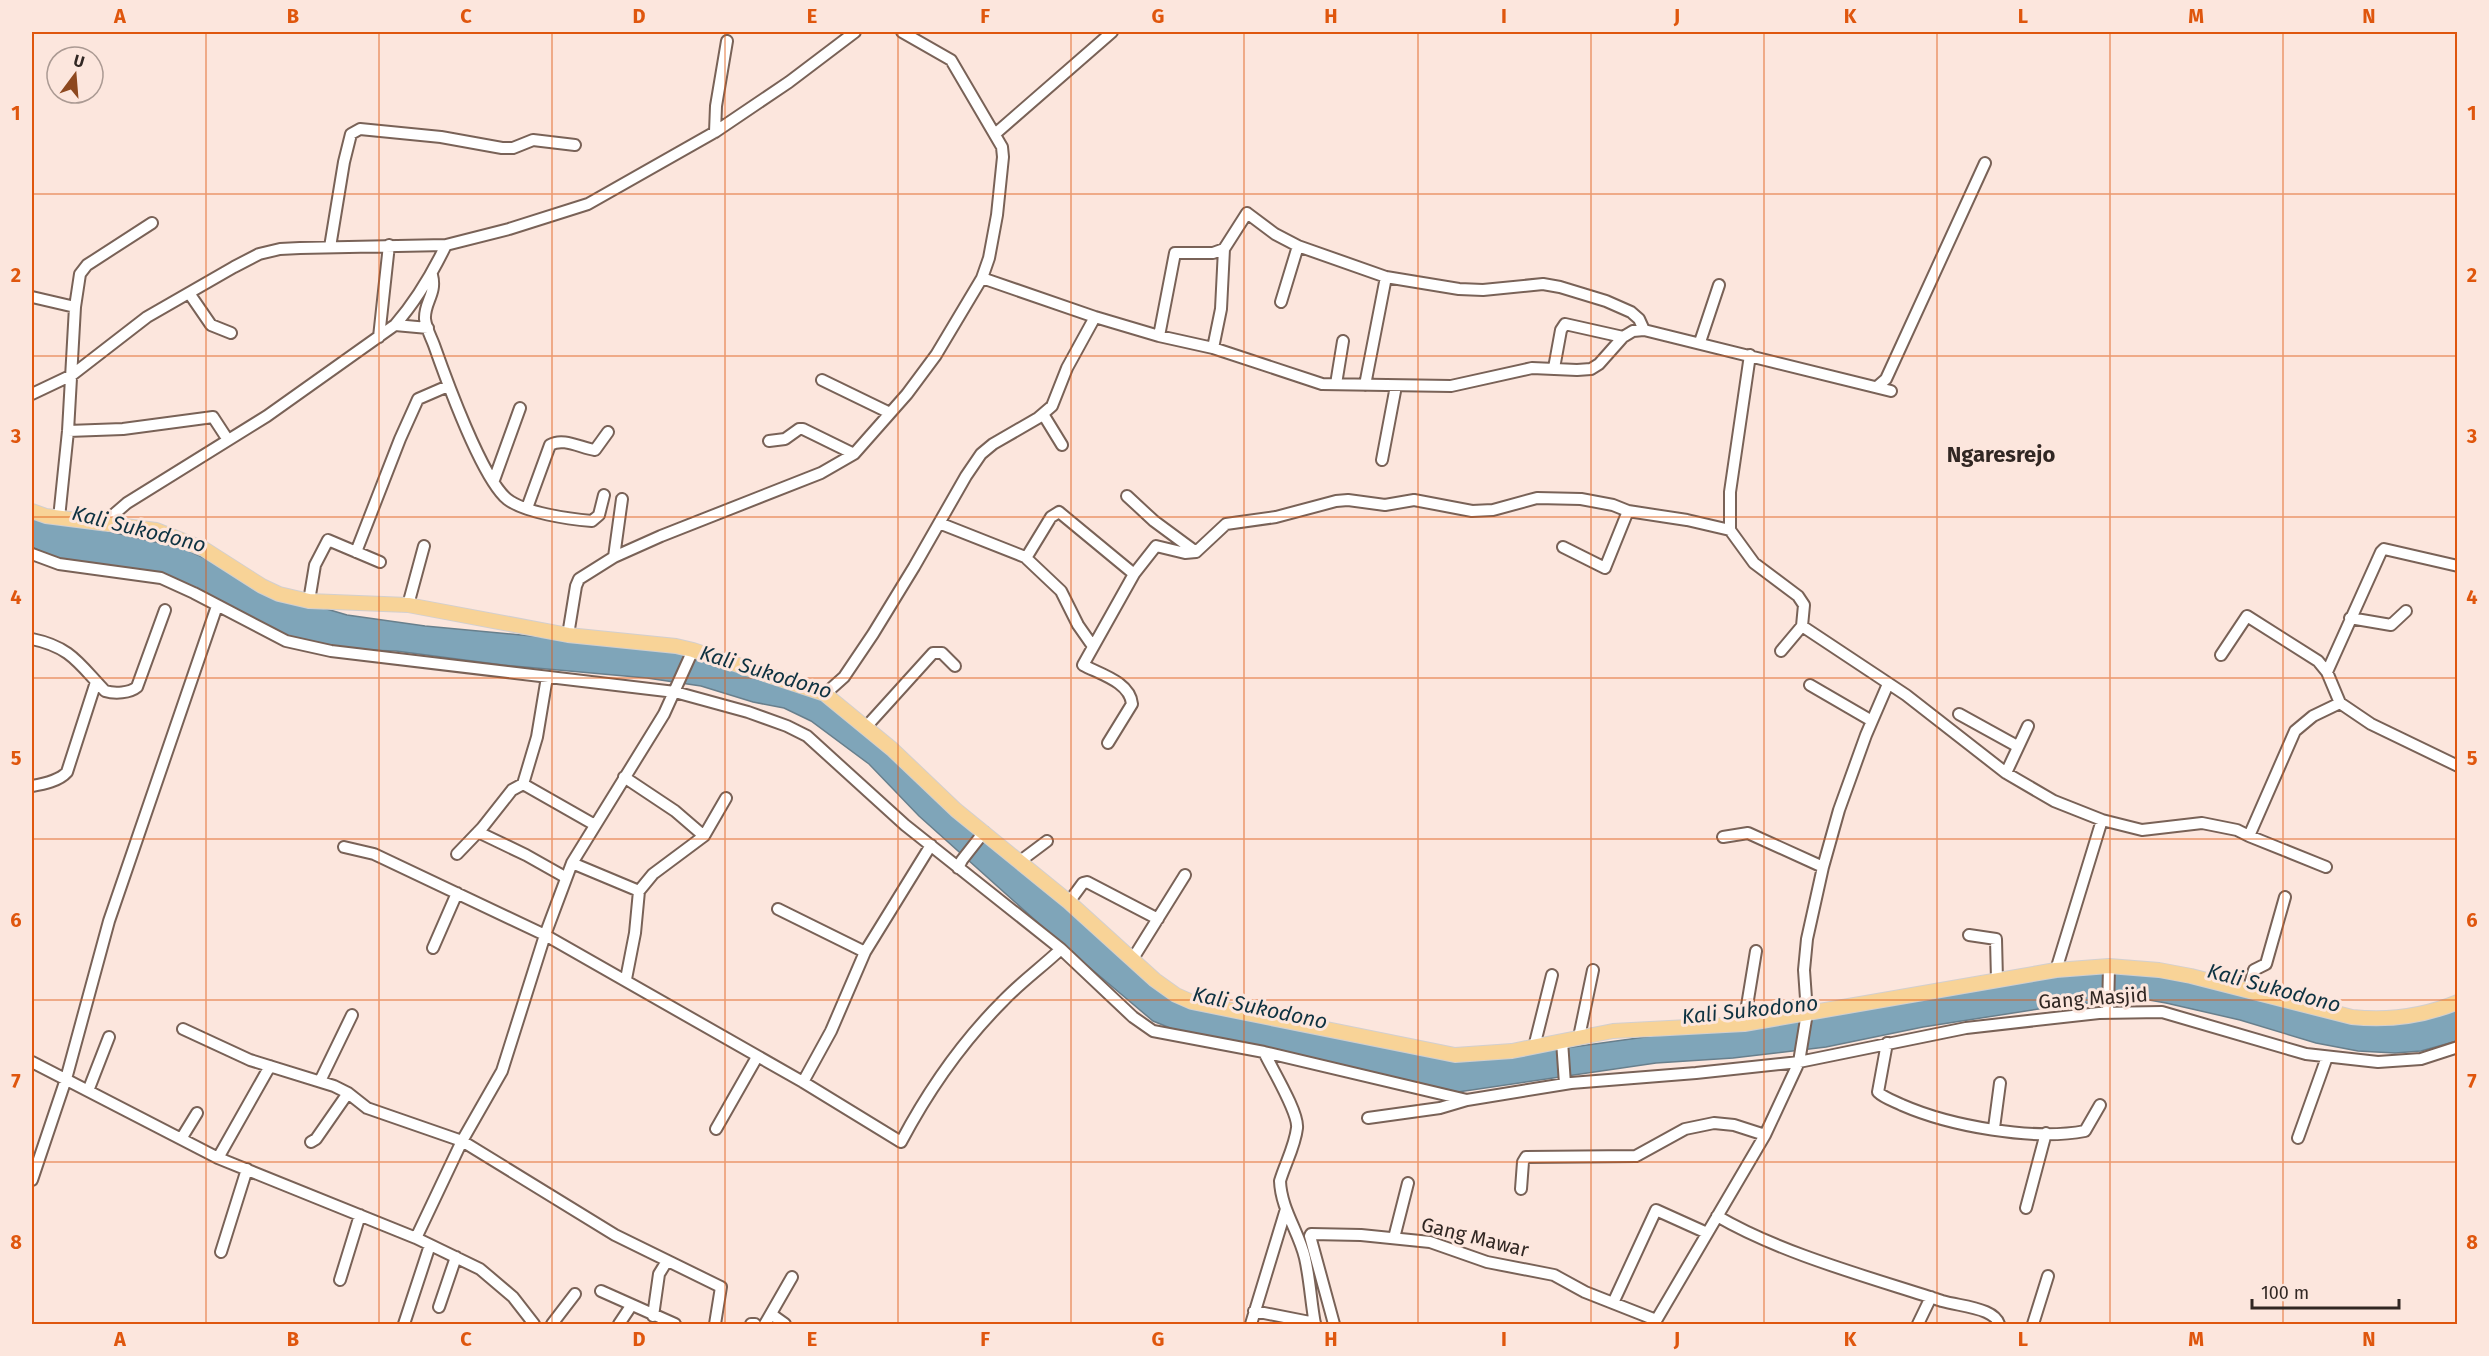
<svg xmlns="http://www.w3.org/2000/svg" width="2489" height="1356" font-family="'Fira Sans',sans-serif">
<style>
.water{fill:#7fa5b9;stroke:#687f8c;stroke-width:1.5}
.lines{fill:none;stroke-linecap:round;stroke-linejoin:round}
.minor-casing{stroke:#796257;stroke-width:14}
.major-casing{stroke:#d2cfcf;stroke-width:16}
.minor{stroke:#fff;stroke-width:10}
.major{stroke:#f8d397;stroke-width:14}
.grid{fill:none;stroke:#df560d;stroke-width:1.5;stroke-opacity:0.55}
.labels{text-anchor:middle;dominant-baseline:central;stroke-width:6;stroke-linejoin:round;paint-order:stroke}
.street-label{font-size:20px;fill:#312723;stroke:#fce6dd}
.water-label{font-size:21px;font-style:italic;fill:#0e3241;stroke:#fce6dd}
.quarter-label{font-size:22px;font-weight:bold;fill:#312723;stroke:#fce6dd}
.neatline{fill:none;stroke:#df560d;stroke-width:2}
.grid-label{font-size:20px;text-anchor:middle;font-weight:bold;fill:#df560d}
</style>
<rect width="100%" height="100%" fill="#fce6dd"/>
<path class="water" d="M32,514L182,548L218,564L269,592L347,615L425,626L679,650L827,699L1120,956L1178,999L1460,1058L1523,1054L1674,1033L2082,970L2144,971L2359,1019L2457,1008V1041L2421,1051L2395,1053L2358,1051L2316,1043L2240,1020L2166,1003L2149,1000L2071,1004L1923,1027L1826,1047L1733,1058L1656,1063L1458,1092L1307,1057L1175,1030L1153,1021L1064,946L919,816L869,764L811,721L784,708L753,702L701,686L647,678L503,665L396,651L330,649L276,635L175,579L65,563L32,547Z"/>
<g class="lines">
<defs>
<path id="minor" d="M715,132L716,106L727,41
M995,134L1112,32
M330,247L344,162L351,134L360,129L441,137L502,148H513L533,140L575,145
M432,275C437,294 424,302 425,319C426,328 431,337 434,345C446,379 482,478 507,499C525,513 569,519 592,521L599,515L604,495
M982,278L1095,317L1159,336L1213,348L1322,384L1451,386L1532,368L1577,370L1591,369L1599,364L1623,337L1633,331L1644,330L1891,391
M189,293L211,325L231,333
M32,297L75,307
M1281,302L1298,246
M395,325L428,328
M1159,336L1175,253H1213L1224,249
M379,337L389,245
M1700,342L1719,285
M1213,348L1221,309L1224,249L1247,213L1275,234L1298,246L1386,277L1459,289L1483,290L1543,284L1560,287L1606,301L1631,312L1639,319L1644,330
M1750,355L1730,492V530L1754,563L1798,596L1804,605L1802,626
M1554,368L1561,330L1565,324L1623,337
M822,380L890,413
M1336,384L1343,341
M1365,385L1386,277
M1878,386L1886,379L1985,163
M32,394L72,375L147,317L234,267L259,254L280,249L300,248L446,245L509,229L588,204L715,132L789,82L855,32
M1043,414L1062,445
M68,431L123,429L213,417L228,440
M769,441L785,439L799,429H803L854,454
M1382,460L1396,386
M494,480L520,408
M1127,496L1154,521L1196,552
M527,508L550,445C563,437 581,448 595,450L608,432
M59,518L68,431L75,307L80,274L87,265L152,223
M105,522L127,503L267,416L395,325C416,301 432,274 446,245
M939,523L1025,557L1061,591L1078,625L1092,645
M1563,547L1605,568L1628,511
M356,552L400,439L418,399L448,386
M32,554L59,564L161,578L194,593L286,641L331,651L675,692L748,712L787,726L807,736L905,825L1061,949L1133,1017L1153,1031L1264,1052L1467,1100L1571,1083L1696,1073L1799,1062L1966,1028L2099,1013L2162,1012L2306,1054L2378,1062L2421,1059L2458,1047
M614,557L622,499
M1026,558L1051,517L1059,512L1134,574
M309,601L315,565L328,540L380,562
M408,605L424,546
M2350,618L2391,625L2406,611
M568,635L576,586L579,579L614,557L661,536L821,473L854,454L907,394L936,355L982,278L989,258L997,215L1003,157L1002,147L951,60L902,32
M32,639C71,647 79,664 105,691C115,694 130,693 137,687L165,610
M1781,651L1802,626L1906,695L2006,773L2054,801L2102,820L2142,830L2202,823L2237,830L2249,836L2295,731L2313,716L2340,703L2371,724L2458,766
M2221,655L2247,616L2318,661L2327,672L2340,703
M2327,672L2381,552L2384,549L2458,566
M1810,685L1872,721
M825,694L844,677L873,634L914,567L966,476L981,454L993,444L1038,418L1052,406L1067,368L1095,317
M1959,714L2017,746
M866,727L933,653H942L955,666
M1108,743L1132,704C1130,682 1100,674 1083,665L1134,574L1156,546L1185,553L1196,552L1226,524L1276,517L1336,501L1348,500L1385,505L1414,500L1472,511L1493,510L1537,498L1581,499L1613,505L1628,511L1687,520L1730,530
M2006,773L2028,726
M624,777L675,811L704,836
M523,784L595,825
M32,786C44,784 59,781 67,772L96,682
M478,832L526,855L565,877
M2249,836L2326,867
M1723,837L1748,833L1823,867
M344,847L374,854L545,935L803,1082L901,1142C928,1091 962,1042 1003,1001C1021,982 1042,967 1061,949
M457,854L482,828L512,790L523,784L537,737L547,677
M1019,862L1047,841
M572,863L639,891
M958,868L962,860L984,832
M1069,902L1083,883L1087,882L1158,919
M778,909L865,952L831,1031L803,1082
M1969,935L1996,939L1997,980
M433,948L457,893
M865,952L931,845
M1132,960L1185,875
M2056,970L2102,820
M626,979L635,933L639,891L653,874L704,836L726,798
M2248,991L2254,970L2266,964L2285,897
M2108,1013L2109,966
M1744,1024L1756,951
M183,1029L250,1060L334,1086L348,1093L367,1108L462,1141L615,1235L721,1287L715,1324
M1579,1037L1593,970
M1562,1041L1565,1084
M1887,1043L1878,1092C1884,1098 1894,1101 1902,1105C1950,1126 2033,1141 2085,1131L2100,1105
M1534,1047L1552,975
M1264,1052C1272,1069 1299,1113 1297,1128C1295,1146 1285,1164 1280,1181C1281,1209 1299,1232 1305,1258C1310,1280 1311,1303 1315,1324
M32,1062L218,1158L416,1238L480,1269L513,1297L534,1324
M320,1081L352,1015
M88,1091L109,1037
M1368,1118L1440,1108L1467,1100
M1994,1128L2000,1083
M716,1129L757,1057
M2298,1138L2327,1057
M181,1139L197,1113
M311,1142L316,1139L348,1093
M218,1158L270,1066
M32,1180L66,1079L109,921L217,606
M1521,1189L1523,1162L1526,1157L1636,1156L1685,1129L1714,1123L1734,1125L1765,1135
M2026,1208L2046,1133
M1717,1216C1782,1254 1869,1277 1942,1301C1956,1305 1972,1306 1986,1312C1993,1315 1997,1318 1999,1324
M416,1238L462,1141L502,1071L545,935L572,863L664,714L693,650
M1394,1238L1408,1183
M221,1252L247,1169
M340,1280L360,1215
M601,1291L675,1324
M1613,1303L1656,1210L1707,1233
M439,1307L456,1257
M1254,1311L1315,1323
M771,1314L785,1324
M653,1316L659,1274L667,1261
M404,1324L430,1245
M552,1324L575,1294
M619,1324L631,1306
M751,1324H755
M765,1324L792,1277
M1251,1324L1286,1209
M1334,1324L1310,1236L1311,1234L1361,1235L1430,1242L1487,1262L1554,1275L1585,1292L1656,1320
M1654,1324L1765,1135L1799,1062L1807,1013L1804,970L1807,939L1823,867L1839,810L1866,735L1888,684
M1918,1324L1931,1297
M2033,1324L2048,1276"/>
<path id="major" d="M32,511L46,516L156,530L204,549L262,586L279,594L309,601L408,605L568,635L676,646L693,650L825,694L892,749L956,810L1069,902L1155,980L1176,995L1192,1002L1455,1055L1512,1051L1613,1031L1744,1024L2056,970L2109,966L2159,970L2191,976L2352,1017C2388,1021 2424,1016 2458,1002"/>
</defs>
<use href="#minor" class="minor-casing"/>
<use href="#major" class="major-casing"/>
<use href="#minor" class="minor"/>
<use href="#major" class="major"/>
</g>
<path class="grid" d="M206,32V1324M379,32V1324M552,32V1324M725,32V1324M898,32V1324M1071,32V1324M1244,32V1324M1418,32V1324M1591,32V1324M1764,32V1324M1937,32V1324M2110,32V1324M2283,32V1324M32,194H2458M32,356H2458M32,517H2458M32,678H2458M32,839H2458M32,1000H2458M32,1162H2458"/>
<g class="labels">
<g class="street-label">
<text transform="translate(2093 998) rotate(-4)">Gang Masjid</text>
<text transform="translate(1475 1237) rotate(14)">Gang Mawar</text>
</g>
<g class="water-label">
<text transform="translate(139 529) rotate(14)">Kali Sukodono</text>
<text transform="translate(766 672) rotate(17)">Kali Sukodono</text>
<text transform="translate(2274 988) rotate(15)">Kali Sukodono</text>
<text transform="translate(1260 1008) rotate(12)">Kali Sukodono</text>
<text transform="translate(1750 1010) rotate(-6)">Kali Sukodono</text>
</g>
<g class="quarter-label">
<text x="2001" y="454">Ngaresrejo</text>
</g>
</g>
<rect width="2489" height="1356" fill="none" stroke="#fce6dd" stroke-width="66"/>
<g transform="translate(75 75) rotate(16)"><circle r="28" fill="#fce6dd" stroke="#ab9a93" stroke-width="1.5"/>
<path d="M0-4.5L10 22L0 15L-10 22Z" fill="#8d481f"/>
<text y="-9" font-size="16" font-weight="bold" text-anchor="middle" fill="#312723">U</text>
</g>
<path d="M2252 1299v9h147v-9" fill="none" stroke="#312723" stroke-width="3"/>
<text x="2261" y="1299" font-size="18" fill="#312723" stroke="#fce6dd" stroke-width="4.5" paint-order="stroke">100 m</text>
<rect x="33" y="33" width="2423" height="1290" class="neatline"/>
<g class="grid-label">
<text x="120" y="23">A</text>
<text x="293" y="23">B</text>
<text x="466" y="23">C</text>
<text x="639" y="23">D</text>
<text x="812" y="23">E</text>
<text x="985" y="23">F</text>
<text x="1158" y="23">G</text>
<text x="1331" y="23">H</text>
<text x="1504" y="23">I</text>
<text x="1677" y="23">J</text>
<text x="1850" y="23">K</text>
<text x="2023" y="23">L</text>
<text x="2196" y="23">M</text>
<text x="2369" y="23">N</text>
<text x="16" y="120">1</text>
<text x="2472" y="120">1</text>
<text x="16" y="282">2</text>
<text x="2472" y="282">2</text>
<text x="16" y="443">3</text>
<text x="2472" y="443">3</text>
<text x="16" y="604">4</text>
<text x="2472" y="604">4</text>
<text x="16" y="765">5</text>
<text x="2472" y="765">5</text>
<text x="16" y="927">6</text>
<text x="2472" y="927">6</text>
<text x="16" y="1088">7</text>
<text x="2472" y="1088">7</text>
<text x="16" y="1249">8</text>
<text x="2472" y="1249">8</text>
<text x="120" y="1346">A</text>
<text x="293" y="1346">B</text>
<text x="466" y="1346">C</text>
<text x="639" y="1346">D</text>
<text x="812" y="1346">E</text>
<text x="985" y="1346">F</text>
<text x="1158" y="1346">G</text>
<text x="1331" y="1346">H</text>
<text x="1504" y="1346">I</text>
<text x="1677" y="1346">J</text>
<text x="1850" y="1346">K</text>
<text x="2023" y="1346">L</text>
<text x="2196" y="1346">M</text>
<text x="2369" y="1346">N</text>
</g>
</svg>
